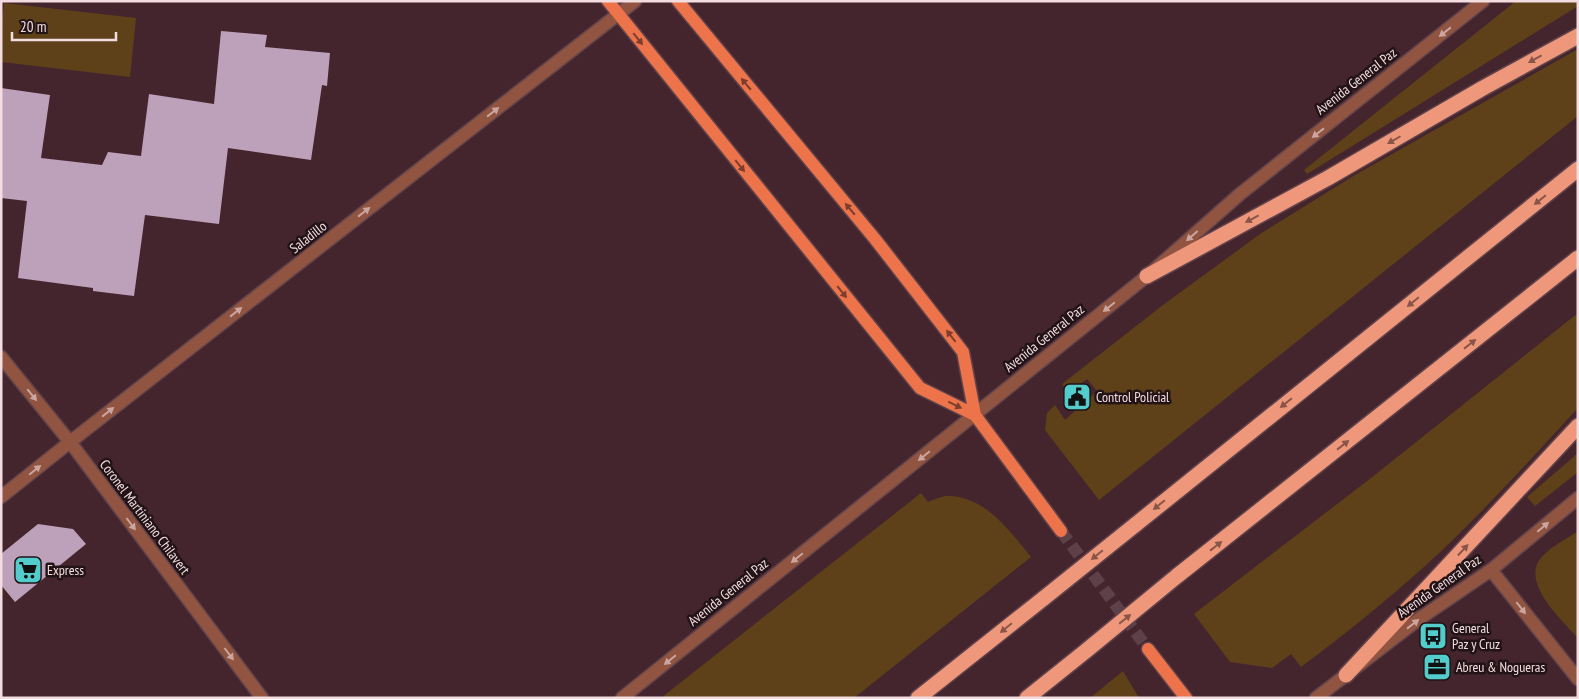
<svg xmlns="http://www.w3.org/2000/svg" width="1579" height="699" font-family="'PT Sans Narrow',sans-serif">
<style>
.green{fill:#5e4119}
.building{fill:#bda0b9}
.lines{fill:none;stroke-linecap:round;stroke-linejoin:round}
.major-tunnel{stroke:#5e4148;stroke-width:12;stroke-dasharray:12 6;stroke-linecap:butt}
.minor-casing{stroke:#60424a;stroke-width:15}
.major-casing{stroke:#60424a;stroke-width:15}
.highway-casing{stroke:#60424a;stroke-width:18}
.minor{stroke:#905441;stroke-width:12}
.major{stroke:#ec734a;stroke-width:12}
.highway{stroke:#ee977a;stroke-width:15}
.highway-bridge-casing{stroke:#60424a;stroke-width:18;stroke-linecap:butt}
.highway-bridge{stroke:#ee977a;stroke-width:15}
.oneway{fill:#cba6a1}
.oneway2{fill:#7d3e2d}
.oneway3{fill:#885548}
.labels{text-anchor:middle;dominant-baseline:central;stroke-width:5;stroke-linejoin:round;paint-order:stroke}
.street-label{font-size:14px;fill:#f3dde1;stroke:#221316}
.poi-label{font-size:14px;fill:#f3dde1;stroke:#221316;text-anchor:start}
</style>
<rect width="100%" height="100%" fill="#44252d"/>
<path class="green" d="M1516,1H1578V6L1307,174L1304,170Z
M4,3L136,18L130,77L1,62V27Z
M1578,49V116L1099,500L1045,430L1047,413L1055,405L1065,420L1097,391L1087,379L1068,393L1062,384L1163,305L1260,234L1355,175Z
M1578,313V408C1528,462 1479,517 1425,566C1385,602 1344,635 1301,667L1291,654L1272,668L1230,662L1194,614L1371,478Z
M1578,453V472L1535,506L1527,497Z
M921,493L928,502C933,500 940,497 946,496C983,494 1010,531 1031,557L854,698H661Z
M1578,531V638C1563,621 1525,587 1538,562C1546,549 1565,540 1578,531Z
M1123,671L1139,698H1090Z"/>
<path class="building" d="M221,31L267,35L265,47L330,53L327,86L322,85L311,160L228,148L219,224L145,215L134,296L93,291V288L18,278L27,201L1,198V88L50,95L41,158L102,165L108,152L141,156L149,94L214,104Z
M38,524L73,529L86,544L15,602L1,585V554Z"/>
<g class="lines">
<path class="major-tunnel" d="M1061,531L1148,649"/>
<defs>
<path id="minor" d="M1,357L70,442L262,698
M1,497L70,442L635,1
M1491,570L1578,679
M622,698L1147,276L1240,194L1483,1
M1316,698L1419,619L1491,570L1578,498"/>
<path id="major" d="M608,1L920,388L975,415
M678,1L875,239L963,352L975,415L1061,531
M1148,649L1186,698"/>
<path id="highway" d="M1147,276L1328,178L1483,88L1578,36
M1135,525L1578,169
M1177,576L1578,258
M1346,675L1578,426
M918,698L1044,598
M1027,698L1087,650"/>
</defs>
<use href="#minor" class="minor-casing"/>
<use href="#major" class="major-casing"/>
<use href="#highway" class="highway-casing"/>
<use href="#minor" class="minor"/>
<use href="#major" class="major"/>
<use href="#highway" class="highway"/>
<defs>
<path id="highway-bridge" d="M1044,598L1135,525
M1087,650L1177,576"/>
</defs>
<use href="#highway-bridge" class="highway-bridge-casing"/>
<use href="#highway-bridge" class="highway-bridge"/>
</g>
<defs><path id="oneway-solid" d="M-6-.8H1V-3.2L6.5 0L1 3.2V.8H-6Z" transform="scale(1.25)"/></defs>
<g class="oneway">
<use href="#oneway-solid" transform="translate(1445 32) rotate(142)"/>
<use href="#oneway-solid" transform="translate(493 112) rotate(-38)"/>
<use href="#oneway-solid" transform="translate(1318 133) rotate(142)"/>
<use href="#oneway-solid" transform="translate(364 212) rotate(-38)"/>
<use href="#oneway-solid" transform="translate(1192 236) rotate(139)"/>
<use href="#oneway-solid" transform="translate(1109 307) rotate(141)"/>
<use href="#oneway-solid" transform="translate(236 312) rotate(-38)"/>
<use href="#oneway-solid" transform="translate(32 395) rotate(51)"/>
<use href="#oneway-solid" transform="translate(108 412) rotate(-38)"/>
<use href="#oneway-solid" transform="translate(924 456) rotate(141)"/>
<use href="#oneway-solid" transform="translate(35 470) rotate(-39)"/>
<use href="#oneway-solid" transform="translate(131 524) rotate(53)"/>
<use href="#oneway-solid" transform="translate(1543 527) rotate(-40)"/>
<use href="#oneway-solid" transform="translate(797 558) rotate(141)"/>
<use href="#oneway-solid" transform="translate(1521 608) rotate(52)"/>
<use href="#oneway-solid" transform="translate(1413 624) rotate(-38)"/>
<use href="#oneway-solid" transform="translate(229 654) rotate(53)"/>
<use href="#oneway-solid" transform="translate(670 660) rotate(141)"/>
</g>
<g class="oneway2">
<use href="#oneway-solid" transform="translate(638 39) rotate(51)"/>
<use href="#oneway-solid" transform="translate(746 84) rotate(-130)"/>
<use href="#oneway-solid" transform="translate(740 166) rotate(51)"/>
<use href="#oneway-solid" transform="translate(850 209) rotate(-130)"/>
<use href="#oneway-solid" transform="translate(842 292) rotate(51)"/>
<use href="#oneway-solid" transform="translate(951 336) rotate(-128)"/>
<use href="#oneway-solid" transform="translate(955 405) rotate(26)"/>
</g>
<g class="oneway3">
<use href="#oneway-solid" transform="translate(1535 59) rotate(151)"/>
<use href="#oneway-solid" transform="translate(1394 140) rotate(150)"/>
<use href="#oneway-solid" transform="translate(1540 200) rotate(141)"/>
<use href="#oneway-solid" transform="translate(1252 219) rotate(152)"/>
<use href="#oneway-solid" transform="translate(1413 302) rotate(141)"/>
<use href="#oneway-solid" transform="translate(1470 344) rotate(-38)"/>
<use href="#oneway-solid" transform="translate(1286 403) rotate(141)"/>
<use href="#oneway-solid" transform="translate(1343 445) rotate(-38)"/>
<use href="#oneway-solid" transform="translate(1159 505) rotate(141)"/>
<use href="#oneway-solid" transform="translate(1216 546) rotate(-38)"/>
<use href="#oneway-solid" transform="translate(1463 550) rotate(-47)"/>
<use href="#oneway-solid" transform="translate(1097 555) rotate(141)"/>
<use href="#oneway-solid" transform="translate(1125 619) rotate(-39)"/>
<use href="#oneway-solid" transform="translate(1006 628) rotate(141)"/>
</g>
<defs>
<symbol id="civic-square" viewBox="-11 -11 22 22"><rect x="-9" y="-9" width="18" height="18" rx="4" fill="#53cdcb" stroke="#221316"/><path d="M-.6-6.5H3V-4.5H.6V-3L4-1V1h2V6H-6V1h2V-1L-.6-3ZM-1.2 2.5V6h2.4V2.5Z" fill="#111"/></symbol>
<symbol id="supermarket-square" viewBox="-11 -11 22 22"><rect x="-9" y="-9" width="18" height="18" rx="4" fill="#53cdcb" stroke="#221316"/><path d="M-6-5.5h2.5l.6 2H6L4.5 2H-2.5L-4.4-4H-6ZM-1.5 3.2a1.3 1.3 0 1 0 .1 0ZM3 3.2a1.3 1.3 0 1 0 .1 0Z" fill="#111"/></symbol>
<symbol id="bus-square" viewBox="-11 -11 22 22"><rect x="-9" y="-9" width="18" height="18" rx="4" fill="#53cdcb" stroke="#221316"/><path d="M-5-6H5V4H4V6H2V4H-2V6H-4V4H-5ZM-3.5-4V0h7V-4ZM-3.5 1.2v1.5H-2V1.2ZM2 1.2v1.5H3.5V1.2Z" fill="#111"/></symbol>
<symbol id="office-square" viewBox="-11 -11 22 22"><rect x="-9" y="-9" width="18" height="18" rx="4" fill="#53cdcb" stroke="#221316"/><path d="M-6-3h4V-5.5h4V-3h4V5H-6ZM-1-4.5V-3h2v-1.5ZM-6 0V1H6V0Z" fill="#111"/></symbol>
</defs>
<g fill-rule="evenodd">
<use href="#civic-square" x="1061" y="381" width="32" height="32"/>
<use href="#supermarket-square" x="12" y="554" width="32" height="32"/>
<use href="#bus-square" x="1417" y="620" width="32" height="32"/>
<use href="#office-square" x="1421" y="651" width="32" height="32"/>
</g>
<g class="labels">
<g class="street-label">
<text transform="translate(1356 81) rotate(-38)">Avenida General Paz</text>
<text transform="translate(308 237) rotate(-38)">Saladillo</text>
<text transform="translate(1044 338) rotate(-39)">Avenida General Paz</text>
<text transform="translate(145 517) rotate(53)">Coronel Martiniano Chilavert</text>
<text transform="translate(1439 586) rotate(-35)">Avenida General Paz</text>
<text transform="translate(728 592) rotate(-39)">Avenida General Paz</text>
</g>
<g class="poi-label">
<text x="1096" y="397">Control Policial</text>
<text x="47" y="570">Express</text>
<text x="1452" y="628">General<tspan x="1452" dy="16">Paz y Cruz</tspan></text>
<text x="1456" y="667">Abreu &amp; Nogueras</text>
</g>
</g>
<rect width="1579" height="699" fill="none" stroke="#f3dde1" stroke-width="5"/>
<path d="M12 32v8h104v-8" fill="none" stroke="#f3dde1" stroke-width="2.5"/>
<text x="20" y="32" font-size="15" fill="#f3dde1" stroke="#221316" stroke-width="4" paint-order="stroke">20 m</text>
</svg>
